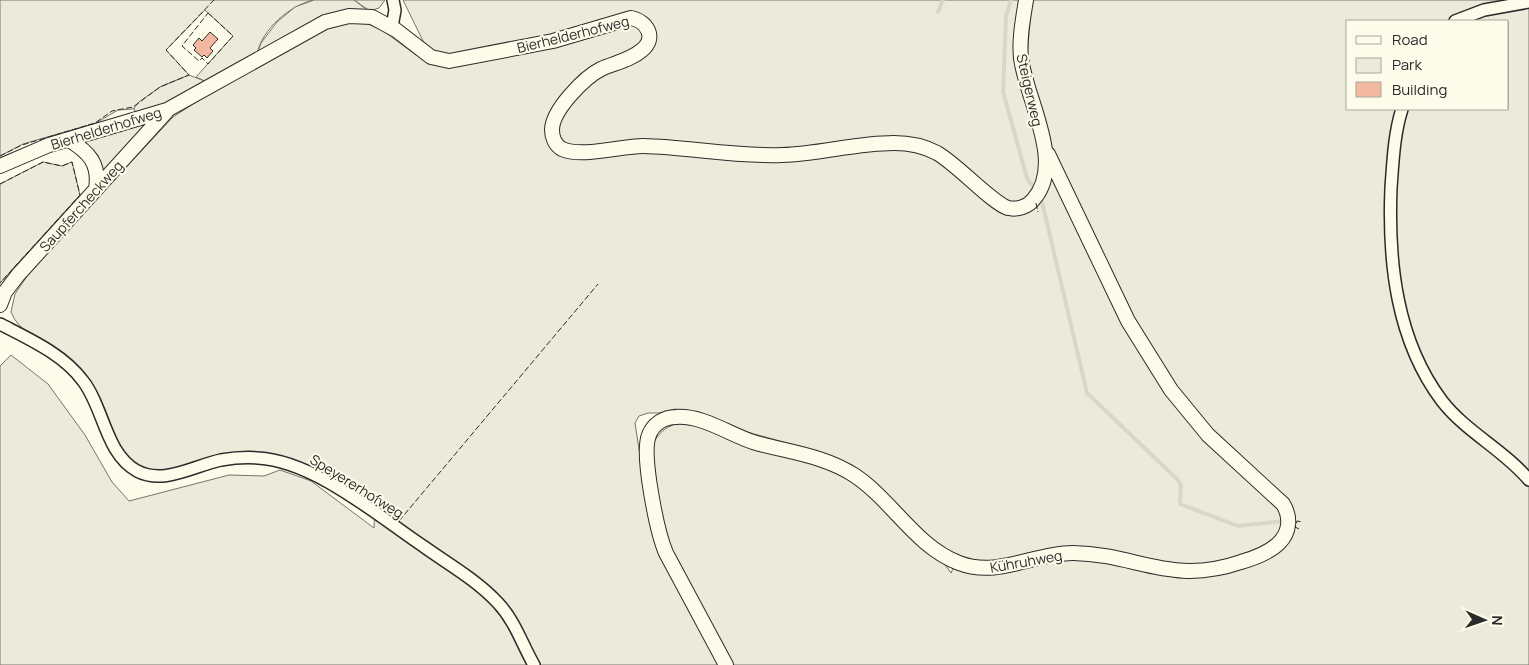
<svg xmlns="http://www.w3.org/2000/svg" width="1529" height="665" font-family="Manrope,sans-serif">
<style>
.green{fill:#ecebdb;stroke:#74746e;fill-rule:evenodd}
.parking{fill:#eceadb;stroke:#74746e}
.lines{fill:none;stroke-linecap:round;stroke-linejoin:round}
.stream{stroke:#d8d7c9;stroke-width:4}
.building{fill:#f2b8a0;stroke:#2b2b2b}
.minor-casing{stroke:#2b2b2b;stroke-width:14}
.tertiary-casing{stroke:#2b2b2b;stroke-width:16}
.minor{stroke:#fdfbea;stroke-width:11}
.tertiary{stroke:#fdfbea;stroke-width:14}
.fence{stroke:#2b2b2b;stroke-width:1;stroke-dasharray:6 2.5;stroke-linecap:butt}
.labels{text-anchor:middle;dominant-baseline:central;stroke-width:4;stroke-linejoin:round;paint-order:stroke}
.street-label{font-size:14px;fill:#2b2b2b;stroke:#fdfbea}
</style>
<rect width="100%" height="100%" fill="#fdfbea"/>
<path class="green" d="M0,0H314C290,5 262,29 257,54L207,82L196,77L233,36L205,10L166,50L189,75L160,87L133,109L118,110L96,123L23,144L0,156Z
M354,0H385L379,8L370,11Z
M403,0H1529V665H732L663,535L652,447C658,431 668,425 684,422L815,463L852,480L892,516L928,553L941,559L951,573L959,556L957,557L932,541L887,494L865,475L820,452L747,432L699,413L675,409L661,413H648L639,416L635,423L649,514L719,665H0V366L11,355L48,384L85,435L112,482L129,501L229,475L264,476L280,470L311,481L374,528L375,508L281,457L167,472C108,470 119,416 89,383C79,371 66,358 53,348C37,337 18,331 11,312L15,294L34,266L173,117L210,93L319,31L346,22H363L382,30L416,55L424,43ZM1348,21H1508V109H1348Z
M149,123L103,174L98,155L83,142Z
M43,162L62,166L72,162L80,195L0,283V184Z"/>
<path class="parking" d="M314,0H354L367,10H346L327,15L257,54L261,43L277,22L295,7Z
M189,75L207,82L171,102L136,116L134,108L139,102L160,87Z"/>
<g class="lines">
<path class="stream" d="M1011,0L1006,16L1003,92L1027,178L1033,187
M938,12L943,0
M1042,202L1087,393L1177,479L1181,485L1180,504L1238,526L1284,521"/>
</g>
<path class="building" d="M210,32L218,39L210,48L213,51L207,58L204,55L202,57L194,50L196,48L193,45L199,38L202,41Z"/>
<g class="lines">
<defs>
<path id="minor" d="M1455,21L1484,10L1529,2
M392,27L395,10L393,0
M1402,109C1394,134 1393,161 1391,188C1388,261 1396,340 1442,401C1466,432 1504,450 1529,480
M0,324C29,339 63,354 83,381C104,408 105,453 137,471C164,485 193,466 221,460C233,458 246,457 258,458C314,461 377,515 423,546C448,564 477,580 498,603C515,621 522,644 534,665"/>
<path id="tertiary" d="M69,140C89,152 100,164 96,189
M0,166L49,145L167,110L325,22L349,16L372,17L396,30L431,57L449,61L553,41L631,18C647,21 657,38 642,50C631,60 614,63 601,69C585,77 552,110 552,130C552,137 555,145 562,149C582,158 621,146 643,146C689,147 735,157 782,155C819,154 856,143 894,143C909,143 924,146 937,153C958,165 992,203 1008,208C1017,210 1027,207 1033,200C1066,163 1026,100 1021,58C1019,39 1023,19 1026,0
M0,305L5,292L18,275L167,111
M726,665L666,553C657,532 641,454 649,435C653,424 664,417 676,417C702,415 729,434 753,442C787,452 823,455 854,475C892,500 915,546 959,563C998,578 1033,553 1073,553C1137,554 1171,586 1241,562C1255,558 1269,553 1279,543C1290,532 1291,517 1283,504L1208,435L1171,390L1128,321L1048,154"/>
</defs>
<use href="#minor" class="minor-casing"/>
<use href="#tertiary" class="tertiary-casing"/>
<use href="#minor" class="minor"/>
<use href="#tertiary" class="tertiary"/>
<path class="fence" d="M208,13L233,36L208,64L202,58L199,61L182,46Z
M0,156L22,145L95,123L112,111L133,107L160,87L189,75L166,50L214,0
M0,184L43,162L62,166L72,162L80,195L0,283
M1036,203L1038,212
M399,521L598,284
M1299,529L1295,527L1297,521L1302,522"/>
</g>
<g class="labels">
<g class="street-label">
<text transform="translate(573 34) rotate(-14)">Bierhelderhofweg</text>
<text transform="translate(1030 90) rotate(77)">Steigerweg</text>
<text transform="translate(106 128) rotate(-17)">Bierhelderhofweg</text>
<text transform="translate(81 206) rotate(-48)">Saupfercheckweg</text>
<text transform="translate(357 486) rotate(32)">Speyererhofweg</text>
<text transform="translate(1026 561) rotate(-10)">Kühruhweg</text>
</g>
</g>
<rect x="1346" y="20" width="162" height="90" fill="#fdfbea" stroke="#a9a89e"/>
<rect x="1356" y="36" width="25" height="8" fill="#fdfbea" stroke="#a9a89e"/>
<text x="1392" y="45" font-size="15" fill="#2b2b2b">Road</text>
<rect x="1356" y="58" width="25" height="15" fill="#ecebdb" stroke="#a9a89e"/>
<text x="1392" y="70" font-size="15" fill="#2b2b2b">Park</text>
<rect x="1356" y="82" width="25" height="15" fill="#f2b8a0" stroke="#a9a89e"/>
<text x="1392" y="95" font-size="15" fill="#2b2b2b">Building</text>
<g transform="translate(1484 620) rotate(92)" stroke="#fdfbea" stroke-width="4" paint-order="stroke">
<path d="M0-4L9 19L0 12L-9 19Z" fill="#2b2b2b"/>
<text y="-8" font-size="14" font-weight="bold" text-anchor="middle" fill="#2b2b2b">N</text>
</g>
</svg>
